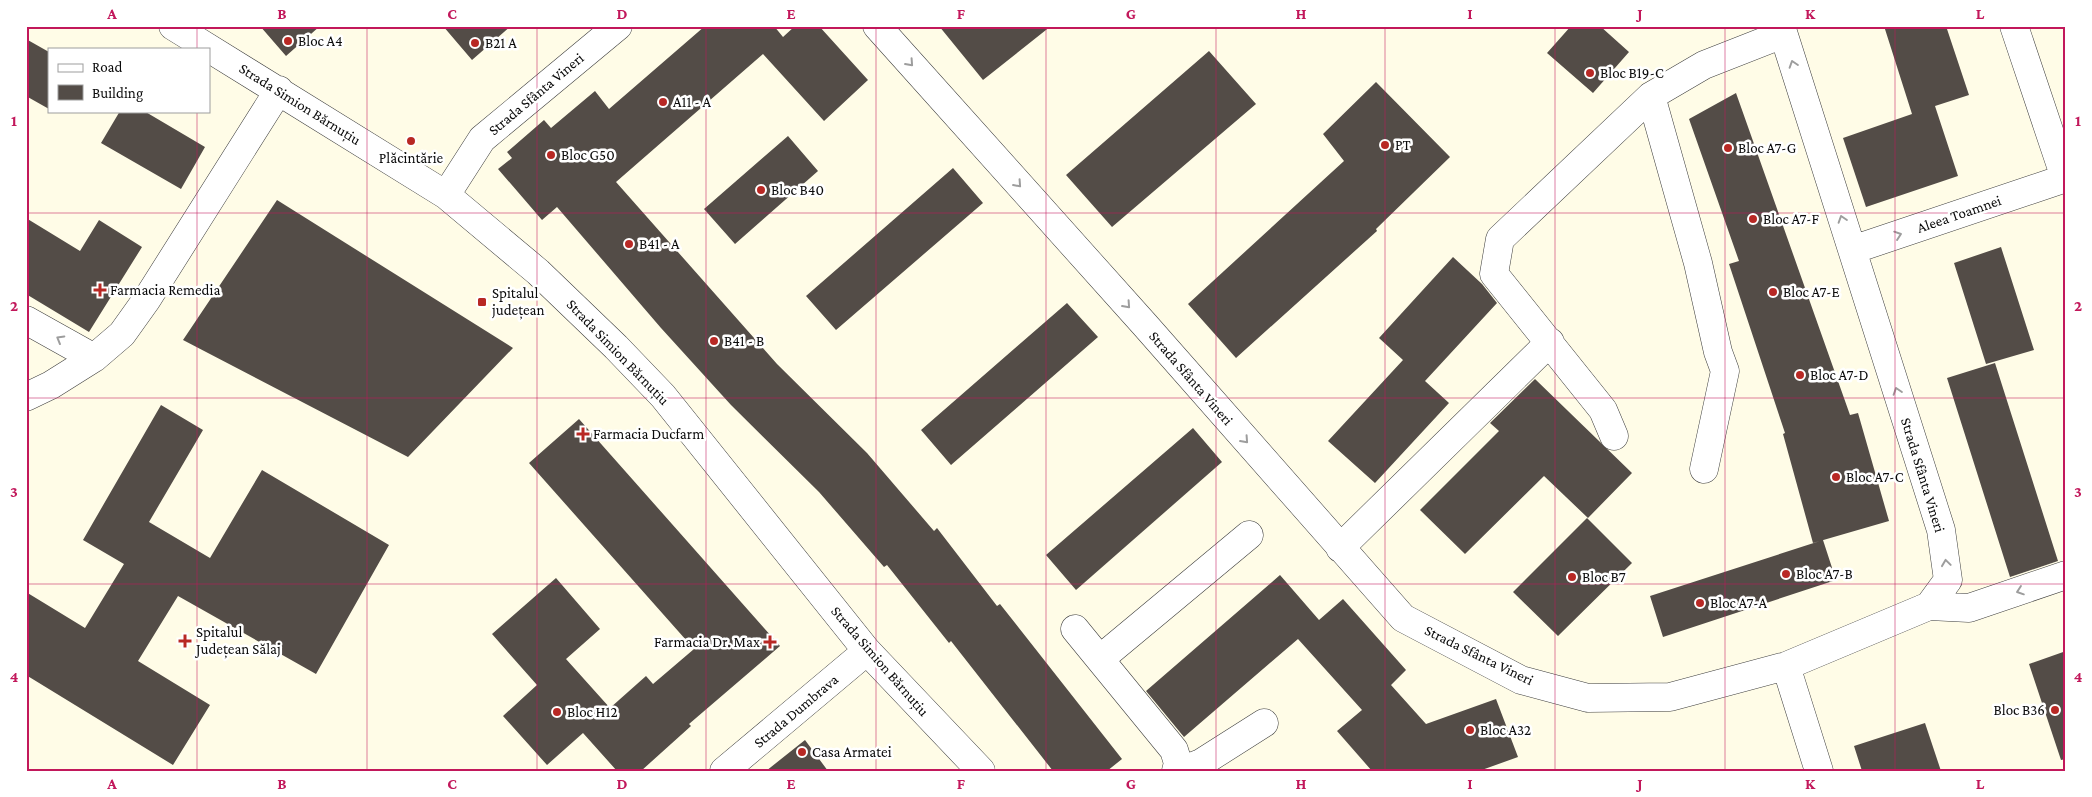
<svg xmlns="http://www.w3.org/2000/svg" width="2092" height="797" font-family="'Crimson Pro',serif">
<style>
.building{fill:#534c47}
.lines{fill:none;stroke-linecap:round;stroke-linejoin:round}
.minor-casing{stroke:#3d3d3d;stroke-width:29}
.minor{stroke:#fff;stroke-width:28}
.oneway{stroke:#9d9d9d}
.grid{fill:none;stroke:#c2185b;stroke-width:1;stroke-opacity:0.55}
.poi-dot{fill:#b82824;stroke:#fff;stroke-width:2}
.labels{text-anchor:middle;dominant-baseline:central;stroke-width:5;stroke-linejoin:round;paint-order:stroke}
.poi-label{font-size:15px;fill:#0a0a0a;stroke:#fff;text-anchor:start}
.street-label{font-size:15px;fill:#0a0a0a;stroke:#fff}
.neatline{fill:none;stroke:#c2185b;stroke-width:2}
.grid-label{font-size:16px;text-anchor:middle;font-weight:bold;fill:#c2185b}
</style>
<rect width="100%" height="100%" fill="#fffce7"/>
<path class="building" d="M260,26H320L286,56Z
M443,26H511L472,60Z
M705,26H774L783,37L795,26H819L868,80L824,121L763,54L616,182L777,364L867,453L934,531L937,528L997,606L1000,604L1122,759L1107,771H1053L951,641L949,643L887,565L884,567L819,492L731,405L661,328L557,207L542,220L498,169L512,158L507,152L544,120L551,128L595,91L609,109Z
M939,26H1051L983,80Z
M1571,26H1600L1629,52L1593,93L1547,53Z
M1884,26H1946L1969,95L1935,106L1958,176L1866,207L1843,138L1912,114Z
M26,39L49,52V109L26,96Z
M1209,51L1256,104L1112,227L1066,175Z
M1376,82L1450,157L1376,229L1377,231L1236,358L1188,304L1344,161L1323,134Z
M1736,93L1850,415L1858,413L1889,521L1813,543L1783,434L1785,433L1729,264L1739,261L1689,119Z
M120,111H144L205,147L181,189L101,143Z
M788,136L818,171L735,244L704,209Z
M953,168L983,203L836,330L806,296Z
M277,200L513,348L408,457L183,340Z
M26,218L80,251L99,220L142,247L89,332L26,294Z
M2001,247L2034,350L1986,364L1954,263Z
M1453,257L1482,284L1497,303L1425,381L1449,403L1375,483L1328,441L1403,360L1379,338Z
M1067,303L1098,337L951,465L921,430Z
M1995,363L2058,561L2010,577L1947,378Z
M1535,379L1632,473L1588,518L1544,476L1465,554L1420,510L1499,431L1490,423Z
M161,405L203,430L149,522L210,558L262,470L389,545L316,674L178,596L138,661L210,705L173,765L26,675V592L85,628L124,564L83,540Z
M579,419L780,646L689,724L691,726L641,771H617L583,733L547,765L503,716L537,685L492,634L556,578L600,629L566,659L610,708L646,676L653,684L694,649L529,463Z
M1193,428L1222,462L1076,590L1046,555Z
M1587,518L1632,563L1558,636L1513,592Z
M1823,540L1836,580L1663,637L1650,596Z
M1280,575L1319,620L1343,599L1406,670L1391,685L1426,724L1496,699L1518,757L1479,771H1372L1337,731L1362,710L1298,639L1184,737L1146,691Z
M2066,651V759L2061,760L2029,664Z
M1925,723L1941,771H1862L1854,746Z
M805,740L828,771H766Z"/>
<g class="lines">
<defs>
<path id="minor" d="M173,26L446,195L538,272L616,347L663,396L867,651L981,771
M877,26L1145,325L1403,618L1521,680L1588,698L1670,697L1786,666L1929,606L1948,580L1941,530L1781,26
M2014,26L2065,178
M1651,96L1698,263L1718,352L1725,371L1704,469
M446,195L482,139L618,26
M1852,250L2066,178
M26,320L94,358
M26,397L51,385L94,358L122,334L147,299L279,90
M1614,436L1603,410L1494,274L1500,239L1651,96L1704,65L1783,34
M1340,548L1550,342
M1929,606L1969,608L2066,575
M1075,629L1174,750L1178,763L1176,771
M1100,659L1249,535
M1786,666L1819,771
M724,771L867,651
M1180,771L1201,763L1264,723"/>
</defs>
<use href="#minor" class="minor-casing"/>
<use href="#minor" class="minor"/>
</g>
<defs><path id="oneway-chevron" d="M-2-3.5L2.5 0L-2 3.5" fill="none" stroke-width="1.6" stroke-linecap="round" stroke-linejoin="round" transform="scale(1.25)"/></defs>
<g class="oneway">
<use href="#oneway-chevron" transform="translate(910 63) rotate(48)"/>
<use href="#oneway-chevron" transform="translate(1793 64) rotate(-108)"/>
<use href="#oneway-chevron" transform="translate(1018 184) rotate(48)"/>
<use href="#oneway-chevron" transform="translate(1842 219) rotate(-108)"/>
<use href="#oneway-chevron" transform="translate(1898 235) rotate(-19)"/>
<use href="#oneway-chevron" transform="translate(1127 305) rotate(48)"/>
<use href="#oneway-chevron" transform="translate(60 339) rotate(-150)"/>
<use href="#oneway-chevron" transform="translate(1897 391) rotate(-108)"/>
<use href="#oneway-chevron" transform="translate(1245 440) rotate(48)"/>
<use href="#oneway-chevron" transform="translate(1946 563) rotate(-98)"/>
<use href="#oneway-chevron" transform="translate(2020 591) rotate(161)"/>
</g>
<path class="grid" d="M197,26V49M367,26V771M537,26V771M706,26V771M876,26V771M1046,26V771M1216,26V771M1385,26V771M1555,26V771M1725,26V771M1895,26V771M197,111V771M26,213H2066M26,398H2066M26,584H2066"/>
<g class="poi-dot">
<circle cx="288" cy="41" r="5"/>
<circle cx="475" cy="43" r="5"/>
<circle cx="1590" cy="73" r="5"/>
<circle cx="663" cy="102" r="5"/>
<circle cx="411" cy="141" r="5"/>
<circle cx="1385" cy="145" r="5"/>
<circle cx="1728" cy="148" r="5"/>
<circle cx="551" cy="155" r="5"/>
<circle cx="761" cy="190" r="5"/>
<circle cx="1753" cy="219" r="5"/>
<circle cx="629" cy="244" r="5"/>
<path d="M97.5 282.5h5v5h5v5h-5v5h-5v-5h-5v-5h5z"/>
<circle cx="1773" cy="292" r="5"/>
<rect x="477" y="297" width="10" height="10" rx="2.5"/>
<circle cx="714" cy="341" r="5"/>
<circle cx="1800" cy="375" r="5"/>
<path d="M580.5 426.5h5v5h5v5h-5v5h-5v-5h-5v-5h5z"/>
<circle cx="1836" cy="477" r="5"/>
<circle cx="1786" cy="574" r="5"/>
<circle cx="1572" cy="577" r="5"/>
<circle cx="1700" cy="603" r="5"/>
<path d="M182.5 633.5h5v5h5v5h-5v5h-5v-5h-5v-5h5z"/>
<path d="M767.5 634.5h5v5h5v5h-5v5h-5v-5h-5v-5h5z"/>
<circle cx="2055" cy="710" r="5"/>
<circle cx="557" cy="712" r="5"/>
<circle cx="1470" cy="730" r="5"/>
<circle cx="802" cy="752" r="5"/>
</g>
<g class="labels">
<g class="poi-label">
<text x="298" y="41">Bloc A4</text>
<text x="485" y="43">B21 A</text>
<text x="1600" y="73">Bloc B19-C</text>
<text x="673" y="102">A11 - A</text>
<text x="1395" y="145">PT</text>
<text x="1738" y="148">Bloc A7-G</text>
<text x="561" y="155">Bloc G50</text>
<text x="411" y="158" text-anchor="middle">Plăcintărie</text>
<text x="771" y="190">Bloc B40</text>
<text x="1763" y="219">Bloc A7-F</text>
<text x="639" y="244">B41 - A</text>
<text x="110" y="290">Farmacia Remedia</text>
<text x="1783" y="292">Bloc A7-E</text>
<text x="492" y="293">Spitalul<tspan x="492" dy="17">județean</tspan></text>
<text x="724" y="341">B41 - B</text>
<text x="1810" y="375">Bloc A7-D</text>
<text x="593" y="434">Farmacia Ducfarm</text>
<text x="1846" y="477">Bloc A7-C</text>
<text x="1796" y="574">Bloc A7-B</text>
<text x="1582" y="577">Bloc B7</text>
<text x="1710" y="603">Bloc A7-A</text>
<text x="196" y="632">Spitalul<tspan x="196" dy="17">Județean Sălaj</tspan></text>
<text x="760" y="642" text-anchor="end">Farmacia Dr. Max</text>
<text x="2045" y="710" text-anchor="end">Bloc B36</text>
<text x="567" y="712">Bloc H12</text>
<text x="1480" y="730">Bloc A32</text>
<text x="812" y="752">Casa Armatei</text>
</g>
<g class="street-label">
<text transform="translate(536 94) rotate(-40)">Strada Sfânta Vineri</text>
<text transform="translate(300 104) rotate(32)">Strada Simion Bărnuțiu</text>
<text transform="translate(1959 214) rotate(-19)">Aleea Toamnei</text>
<text transform="translate(618 352) rotate(46)">Strada Simion Bărnuțiu</text>
<text transform="translate(1191 378) rotate(49)">Strada Sfânta Vineri</text>
<text transform="translate(1923 475) rotate(73)">Strada Sfânta Vineri</text>
<text transform="translate(1479 655) rotate(26)">Strada Sfânta Vineri</text>
<text transform="translate(880 661) rotate(49)">Strada Simion Bărnuțiu</text>
<text transform="translate(796 711) rotate(-40)">Strada Dumbrava</text>
</g>
</g>
<rect width="2092" height="797" fill="none" stroke="#ffffff" stroke-width="55"/>
<rect x="48" y="48" width="162" height="65" fill="#ffffff" stroke="#9d9d9d"/>
<rect x="58" y="64" width="25" height="8" fill="#ffffff" stroke="#9d9d9d"/>
<text x="92" y="72" font-size="15" fill="#0a0a0a">Road</text>
<rect x="58" y="85" width="25" height="15" fill="#534c47" stroke="#9d9d9d"/>
<text x="92" y="98" font-size="15" fill="#0a0a0a">Building</text>
<rect x="28" y="28" width="2036" height="742" class="neatline"/>
<g class="grid-label">
<text x="112" y="19">A</text>
<text x="282" y="19">B</text>
<text x="452" y="19">C</text>
<text x="622" y="19">D</text>
<text x="791" y="19">E</text>
<text x="961" y="19">F</text>
<text x="1131" y="19">G</text>
<text x="1301" y="19">H</text>
<text x="1470" y="19">I</text>
<text x="1640" y="19">J</text>
<text x="1810" y="19">K</text>
<text x="1980" y="19">L</text>
<text x="14" y="126">1</text>
<text x="2078" y="126">1</text>
<text x="14" y="311">2</text>
<text x="2078" y="311">2</text>
<text x="14" y="497">3</text>
<text x="2078" y="497">3</text>
<text x="14" y="682">4</text>
<text x="2078" y="682">4</text>
<text x="112" y="789">A</text>
<text x="282" y="789">B</text>
<text x="452" y="789">C</text>
<text x="622" y="789">D</text>
<text x="791" y="789">E</text>
<text x="961" y="789">F</text>
<text x="1131" y="789">G</text>
<text x="1301" y="789">H</text>
<text x="1470" y="789">I</text>
<text x="1640" y="789">J</text>
<text x="1810" y="789">K</text>
<text x="1980" y="789">L</text>
</g>
</svg>
